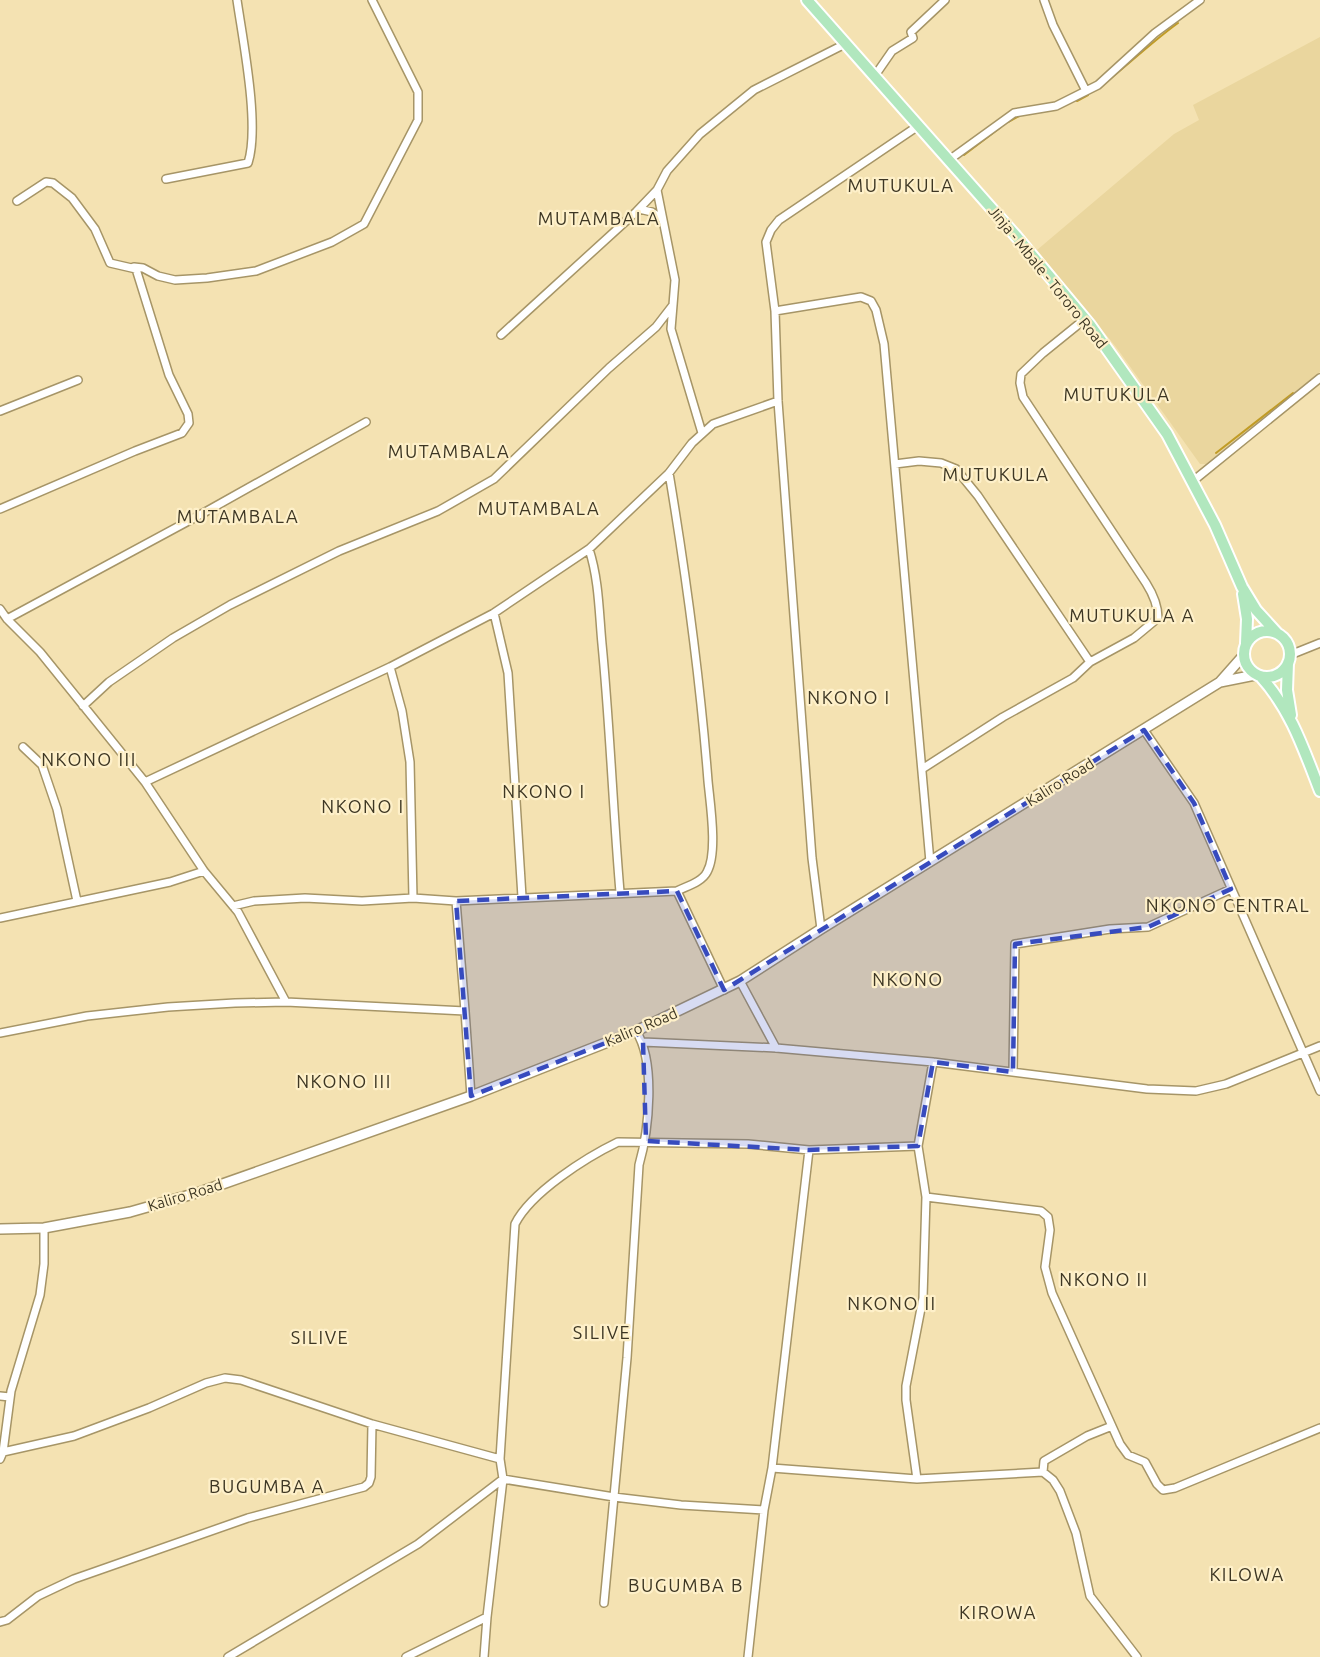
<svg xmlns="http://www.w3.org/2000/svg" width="1320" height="1657" font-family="Ubuntu,sans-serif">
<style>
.built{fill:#ead69e}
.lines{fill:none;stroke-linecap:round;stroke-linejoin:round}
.stream{stroke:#c19c26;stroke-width:2}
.minor-casing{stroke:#a69567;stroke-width:10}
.secondary-casing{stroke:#a69567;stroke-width:12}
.primary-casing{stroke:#fff;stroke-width:14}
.minor{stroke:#fff;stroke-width:7}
.secondary{stroke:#fff;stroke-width:9}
.primary{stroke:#b1e7be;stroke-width:10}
.marked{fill:#374bbe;fill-opacity:0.2;stroke:#374bbe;stroke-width:4.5;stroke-dasharray:12 8;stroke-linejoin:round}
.labels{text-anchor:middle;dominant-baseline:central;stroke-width:4.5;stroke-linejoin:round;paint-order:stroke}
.street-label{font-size:15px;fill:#3d3623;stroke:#fef0c9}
.quarter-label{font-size:18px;letter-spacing:1.5px;fill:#3d3623;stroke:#fef0c9}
</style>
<rect width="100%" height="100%" fill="#f4e2b2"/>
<path class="built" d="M1320,37V372L1206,464H1200L1116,347L1037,250L1174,134L1199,120L1193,105Z"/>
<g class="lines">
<path class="stream" d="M1096,90C1124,69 1149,44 1178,23
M1077,101L1088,95
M1008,122L1019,116
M964,155L1001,127
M1216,453L1293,393"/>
<defs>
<path id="minor" d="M1044,0L1053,25L1086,91
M874,77L892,51L913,38L911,32L945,0
M949,160L1014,113L1056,106L1098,85L1155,33L1200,0
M166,179L248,163C260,126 243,41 237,0
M639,209L652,212L662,219
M134,267L143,268L158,276L175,280L207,278L256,271L332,242L364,224L418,120V92L372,0
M673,305L671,329L702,433
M775,311L861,297L871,301L876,310L884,344L930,862
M1085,319L1043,353L1021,374L1020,383L1023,397L1146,583C1153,594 1158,605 1158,618L1134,638L1090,662
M501,335L636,212L657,190
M0,411L78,380
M895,464L919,461L941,463L956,469L978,496L1090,662L1073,678L1003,717L922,769
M1193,481L1320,378
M0,509L135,451L182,433L189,423L188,414L169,375L136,269L110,263L95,229L72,198L53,183L46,182L17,201
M589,549C599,580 599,612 602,644C610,727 613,810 620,892
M0,609L7,619L40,652L145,782L204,871L238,912L286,1002
M494,613L508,673L522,897
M7,619L207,511L366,422
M1290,655L1320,643
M390,667L402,711L410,762L413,898
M83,706L109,682L173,638L230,605L339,551L438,511L494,479L609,368L656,327L673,305L675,280L657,190L667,171L700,134L754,90L845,44
M1144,730L1194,803L1320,1091
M23,747L42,765L57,809L77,901
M145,782L390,667L494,613L589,549L669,473L692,443L713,424L778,401
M677,891L724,990
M456,901L465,1011
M233,906L254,901L305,898L362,901L413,898L456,901L677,891C687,886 702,882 707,872C718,853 710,803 708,781C700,678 686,575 669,473
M0,918L170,882L204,871
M821,929L812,858L778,401L775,311L766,242L771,230L779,220L918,126
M740,981L776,1048
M0,1033L87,1016L168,1007L235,1003L286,1002L465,1011L471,1096
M643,1042L776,1048L933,1062L1147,1089L1196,1091L1226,1084L1320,1046
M1013,1072L1015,944L1110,929L1148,927L1231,889
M926,1197L1041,1211L1048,1217L1050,1230L1045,1267L1052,1293L1120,1444L1128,1455L1145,1462L1157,1484L1163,1490L1175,1488L1320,1428
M0,1396L10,1397
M3,1452L74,1436L149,1408L206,1383L225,1378L241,1380L372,1424L500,1459
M0,1459L3,1452L11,1391L40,1295L44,1264V1228
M772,1468L917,1479L1043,1472L1053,1480L1060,1491L1076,1533L1090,1596L1137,1657
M1043,1472L1044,1461L1087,1436L1112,1426
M917,1479L906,1400V1386L923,1298L926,1197L918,1146L933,1062
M604,1603L627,1358L639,1165C649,1130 656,1062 636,1031
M0,1622L7,1620L38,1596L74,1579L248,1518L364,1487L369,1483L371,1477L372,1424
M228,1657L418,1544L503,1479L614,1497L681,1505L764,1510L772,1468L809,1150
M406,1657L487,1617L503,1479L500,1459L515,1224C531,1192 587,1157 618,1142L748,1144L809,1150L918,1146
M484,1657L487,1617
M748,1657L764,1510"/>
<path id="secondary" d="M1220,682L1255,675
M0,1229L44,1228L130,1212L200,1192L471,1096L636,1031L740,981L821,929L1220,682L1243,656"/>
<path id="primary" d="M807,0L1016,236L1090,325L1167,434L1215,525L1242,587L1256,610L1277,633
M1243,594L1247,619L1246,643
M1244 654a23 23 0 1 1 46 0a23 23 0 1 1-46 0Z
M1288,663L1287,690L1291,715
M1261,677C1291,710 1304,750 1320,791"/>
</defs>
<use href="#minor" class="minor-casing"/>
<use href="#secondary" class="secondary-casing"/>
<use href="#primary" class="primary-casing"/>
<use href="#minor" class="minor"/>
<use href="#secondary" class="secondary"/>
<use href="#primary" class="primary"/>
</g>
<path class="marked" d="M1144,730L1194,803L1231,889L1148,927L1015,944L1013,1072L933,1062L918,1146L809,1150L646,1141L643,1042L636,1031L471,1096L456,901L677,891L724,990Z"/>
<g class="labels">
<g class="street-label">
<text transform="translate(1048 277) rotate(51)">Jinja - Mbale - Tororo Road</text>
<text transform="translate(1060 782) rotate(-32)">Kaliro Road</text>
<text transform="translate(641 1027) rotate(-23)">Kaliro Road</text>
<text transform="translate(185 1195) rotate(-17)">Kaliro Road</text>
</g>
<g class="quarter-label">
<text x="901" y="185">MUTUKULA</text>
<text x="599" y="218">MUTAMBALA</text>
<text x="1117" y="394">MUTUKULA</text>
<text x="449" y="451">MUTAMBALA</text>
<text x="996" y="474">MUTUKULA</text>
<text x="539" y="508">MUTAMBALA</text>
<text x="238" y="516">MUTAMBALA</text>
<text x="1132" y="615">MUTUKULA A</text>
<text x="849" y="697">NKONO I</text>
<text x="89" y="759">NKONO III</text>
<text x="544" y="791">NKONO I</text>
<text x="363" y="806">NKONO I</text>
<text x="1228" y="905">NKONO CENTRAL</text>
<text x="908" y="979">NKONO</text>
<text x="344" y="1081">NKONO III</text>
<text x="1104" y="1279">NKONO II</text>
<text x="892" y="1303">NKONO II</text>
<text x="602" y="1332">SILIVE</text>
<text x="320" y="1337">SILIVE</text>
<text x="267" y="1486">BUGUMBA A</text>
<text x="1247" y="1574">KILOWA</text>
<text x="686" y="1585">BUGUMBA B</text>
<text x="998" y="1612">KIROWA</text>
</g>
</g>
</svg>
